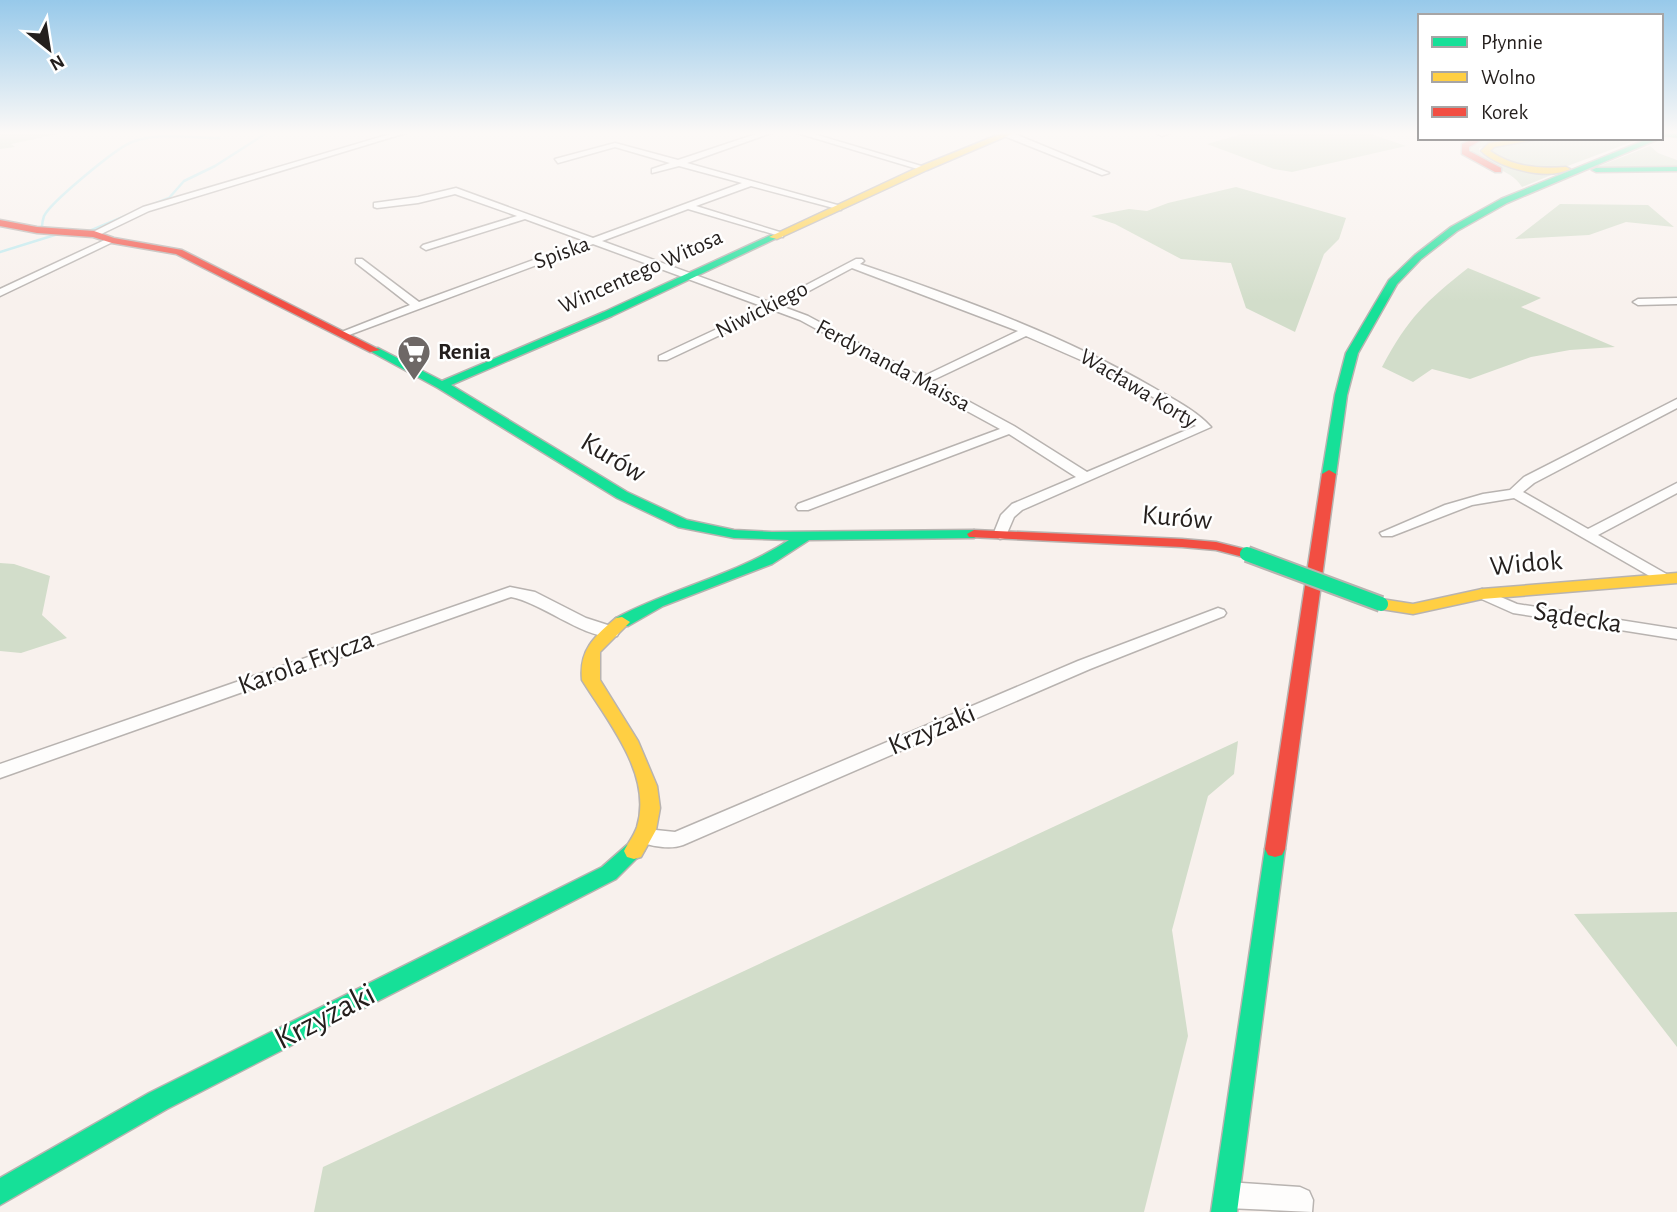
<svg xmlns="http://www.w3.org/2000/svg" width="1677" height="1212" font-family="'Alegreya Sans',sans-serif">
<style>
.green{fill:#d2ddca}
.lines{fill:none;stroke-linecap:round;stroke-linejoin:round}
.stream{stroke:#bde9ee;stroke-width:2.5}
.street-casing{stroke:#b8b3b0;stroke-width:3}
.fast-casing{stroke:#b8b3b0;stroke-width:3}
.slow-casing{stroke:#b8b3b0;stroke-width:3}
.jam-casing{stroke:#b8b3b0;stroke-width:3}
.street{fill:#fefdfc;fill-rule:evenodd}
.fast{fill:#16e098;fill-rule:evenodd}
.slow{fill:#ffcf43;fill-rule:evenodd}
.jam{fill:#f24e42;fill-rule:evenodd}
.fast-bridge-far1-casing{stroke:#b8b3b0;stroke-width:10;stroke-linecap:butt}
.fast-bridge-casing{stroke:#b8b3b0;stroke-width:18;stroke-linecap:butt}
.fast-bridge-far1{stroke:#16e098;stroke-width:9}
.fast-bridge{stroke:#16e098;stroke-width:14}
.labels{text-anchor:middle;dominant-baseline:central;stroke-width:5;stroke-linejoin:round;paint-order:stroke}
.far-street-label{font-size:23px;fill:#241f1d;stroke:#fff}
.far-poi-label{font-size:23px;font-weight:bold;fill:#241f1d;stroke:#fff;text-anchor:start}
.street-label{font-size:28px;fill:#241f1d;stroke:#fff}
.near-street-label{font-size:33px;fill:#241f1d;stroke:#fff}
</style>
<rect width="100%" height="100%" fill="#f8f1ed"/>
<path class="green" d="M0,132H68L11,144L15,147L0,149Z
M1249,132H1366L1406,146L1292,172L1274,169L1207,144Z
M1488,138H1515L1479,148V152L1492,160L1561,171L1522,187C1509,166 1480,168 1469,147Z
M1554,138H1642L1565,167L1526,166L1493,156L1491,147Z
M1650,146L1658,153L1677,160V168L1597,167Z
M1236,187L1346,218L1339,239L1324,254L1295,332L1246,308L1231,263L1181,259L1115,224L1091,216L1129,209L1147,211L1168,203Z
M1560,204L1648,205L1674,227L1626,222L1589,235L1515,239Z
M1468,268L1541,298L1521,307L1615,347L1570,350L1531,357L1470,379L1432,369L1413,382L1382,367C1409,317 1424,303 1468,268Z
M0,563L14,564L50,576L42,615L67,638L21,653L0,651Z
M1238,741L1234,774L1208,796L1172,930L1188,1036L1144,1212H314L323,1167Z
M1677,912V1047L1574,914Z"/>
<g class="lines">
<path class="stream" d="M151,205L169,198L184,181L215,166L268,132
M42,227C42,224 43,219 44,216C51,202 116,148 132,142C158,132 192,138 219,138
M87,232L130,214
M0,252L58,234"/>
<defs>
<path id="street" d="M397,132H409L149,211L97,236L89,234L143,207Z
M762,132H774L687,163L841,206V210L751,186L696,206L783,233V237L688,209L602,241L772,303L856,259H862L864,261L860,264C960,298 1063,335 1154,388C1173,399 1197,411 1211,427L1022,510L1014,517L1005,538L1000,539L993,535L1001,515L1012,504L1076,477L1009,434L808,510H798L796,507L798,504L1000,429L800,320L773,310L667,360H659V356L764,307L593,244L349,335L339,333L410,305L356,263V259H362L419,302L585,241L525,219L426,250L421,247L423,245L517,216L455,194L418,203L377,208L374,207V203L418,197L456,188L593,238L742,183L679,166L652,173V169L670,163L615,147L558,163L555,159L615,143L678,160ZM852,268L1018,331L922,377L808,316L781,306ZM1026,336L1113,374L1158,400L1196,426L1087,472L1014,426L931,381Z
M794,132H807L928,168L921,170Z
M1004,132H1010L1109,173L1102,175L1004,136Z
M1160,132H1173L1162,136L1158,134Z
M109,238L117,240L0,296V289Z
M1677,298V304L1638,305L1633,302L1638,299Z
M1677,399V408L1534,483L1523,492L1588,529L1677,483V493L1598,535L1670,576L1673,579L1670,582H1660L1514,498L1472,505L1392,536H1382L1380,533L1445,505L1483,494L1510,490L1524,477Z
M510,587L535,592L586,618L617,628L619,632L617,636C590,643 541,602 511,597L0,778V764Z
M1482,589L1517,604L1677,629V639L1513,613L1477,597L1474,594Z
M1218,608L1224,610L1226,613L1224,616L1090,669L683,845C670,850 652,846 639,842L636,837L639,832L646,829L675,832L1078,661Z
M1227,1182L1300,1187L1309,1191L1313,1200L1312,1212L1227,1208L1218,1204L1214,1195L1218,1186Z"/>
<path id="fast" d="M1650,138H1661L1507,203L1457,231L1421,259L1397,284L1358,353L1347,395L1336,474L1329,478L1324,477L1322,474L1335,395L1346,353L1389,280L1415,255L1451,227L1501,199Z
M1677,167V171L1596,172L1592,170L1596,168Z
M771,235L779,237L612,316L451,385L627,492L687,520L734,530L772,532L974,530L981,534L974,538L809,540L772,564L663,606L628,626H616L614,622L616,618C672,588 736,575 789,540L734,538L678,527L617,498L438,388L368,350L378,348L442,381L604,312Z
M1275,841L1282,843L1285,849L1237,1212H1211L1265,849L1268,843Z
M634,843L641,845L644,851L616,879L167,1109L0,1205V1178L149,1093L602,867L627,845Z"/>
<path id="slow" d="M1005,132H1016L927,170L777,239L769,237L921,166Z
M1523,138H1544L1494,147L1490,151C1513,167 1538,169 1566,167L1570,169C1547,181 1499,168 1481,151L1489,143Z
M1677,573V583L1482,599L1413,614L1381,609L1373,604L1381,599L1413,604L1482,589Z
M622,617L630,622L600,652V680L638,741L657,786L660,808L656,830L641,857L634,859L627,857L624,851C628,843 634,836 637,827C653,775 608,722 582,680C579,650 594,637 616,618Z"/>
<path id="jam" d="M1475,138H1485L1469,147V151L1501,168V172H1495L1462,154V144Z
M0,220L37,227L94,231L114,238L182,250L380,350L370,352L176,254L112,243L93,237L37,233L0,226Z
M1329,470L1336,474L1285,849L1282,855L1275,857L1268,855L1265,849L1322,474Z
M974,530L1182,539L1216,542L1252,551L1254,554L1247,558L1216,550L1182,547L969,537L967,534Z"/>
</defs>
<use href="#street" class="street-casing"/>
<use href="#fast" class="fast-casing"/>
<use href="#slow" class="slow-casing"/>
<use href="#jam" class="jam-casing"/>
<use href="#street" class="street"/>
<use href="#fast" class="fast"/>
<use href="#slow" class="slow"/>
<use href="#jam" class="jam"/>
<defs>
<path id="fast-bridge-far1" d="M1664,132L1677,133"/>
<path id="fast-bridge" d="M1247,554L1381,604"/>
</defs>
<use href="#fast-bridge-far1" class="fast-bridge-far1-casing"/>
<use href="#fast-bridge" class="fast-bridge-casing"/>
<use href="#fast-bridge-far1" class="fast-bridge-far1"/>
<use href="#fast-bridge" class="fast-bridge"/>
</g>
<linearGradient id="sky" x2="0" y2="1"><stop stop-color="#97c9ea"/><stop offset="0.44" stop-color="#fcf9f7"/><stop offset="1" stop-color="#fcf9f7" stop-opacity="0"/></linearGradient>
<rect width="1677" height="302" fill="url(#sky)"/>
<defs>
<symbol id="supermarket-pin" viewBox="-11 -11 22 30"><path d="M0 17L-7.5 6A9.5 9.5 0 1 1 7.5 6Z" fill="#6e6866" stroke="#fff"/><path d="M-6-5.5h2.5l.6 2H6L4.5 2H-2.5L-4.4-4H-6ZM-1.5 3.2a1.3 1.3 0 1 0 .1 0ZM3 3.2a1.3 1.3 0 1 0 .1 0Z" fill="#fff"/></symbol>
</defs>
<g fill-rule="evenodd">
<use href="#supermarket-pin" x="395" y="333" width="38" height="52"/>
</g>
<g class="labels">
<g class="far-street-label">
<text transform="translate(562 253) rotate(-20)">Spiska</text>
<text transform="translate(641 272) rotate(-24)">Wincentego Witosa</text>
<text transform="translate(762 310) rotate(-27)">Niwickiego</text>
<text transform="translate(893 366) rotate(28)">Ferdynanda Maissa</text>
<text transform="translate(1138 389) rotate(31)">Wacława Korty</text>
</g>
<g class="far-poi-label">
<text x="438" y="352">Renia</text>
</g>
<g class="street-label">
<text transform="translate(613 458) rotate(31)">Kurów</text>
<text transform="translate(1177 518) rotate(5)">Kurów</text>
<text transform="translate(1526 564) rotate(-5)">Widok</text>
<text transform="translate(1578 618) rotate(9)">Sądecka</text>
<text transform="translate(306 663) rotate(-20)">Karola Frycza</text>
<text transform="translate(932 730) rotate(-23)">Krzyżaki</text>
</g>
<g class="near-street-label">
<text transform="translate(325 1017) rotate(-27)">Krzyżaki</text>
</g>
</g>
<rect x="1418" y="14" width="245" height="126" fill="#ffffff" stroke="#a7a5a5" stroke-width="2"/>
<rect x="1432" y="37" width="35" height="10" fill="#16e098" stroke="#a7a5a5" stroke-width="2"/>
<text x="1481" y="49" font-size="21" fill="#241f1d">Płynnie</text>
<rect x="1432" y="72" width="35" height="10" fill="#ffcf43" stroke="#a7a5a5" stroke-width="2"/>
<text x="1481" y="84" font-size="21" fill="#241f1d">Wolno</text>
<rect x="1432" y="107" width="35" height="10" fill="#f24e42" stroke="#a7a5a5" stroke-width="2"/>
<text x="1481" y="119" font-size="21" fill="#241f1d">Korek</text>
<g transform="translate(49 49) rotate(150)" stroke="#ffffff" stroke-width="5" paint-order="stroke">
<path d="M0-5L12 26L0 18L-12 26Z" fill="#241f1d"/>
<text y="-10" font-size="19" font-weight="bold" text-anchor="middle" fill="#241f1d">N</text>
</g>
</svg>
